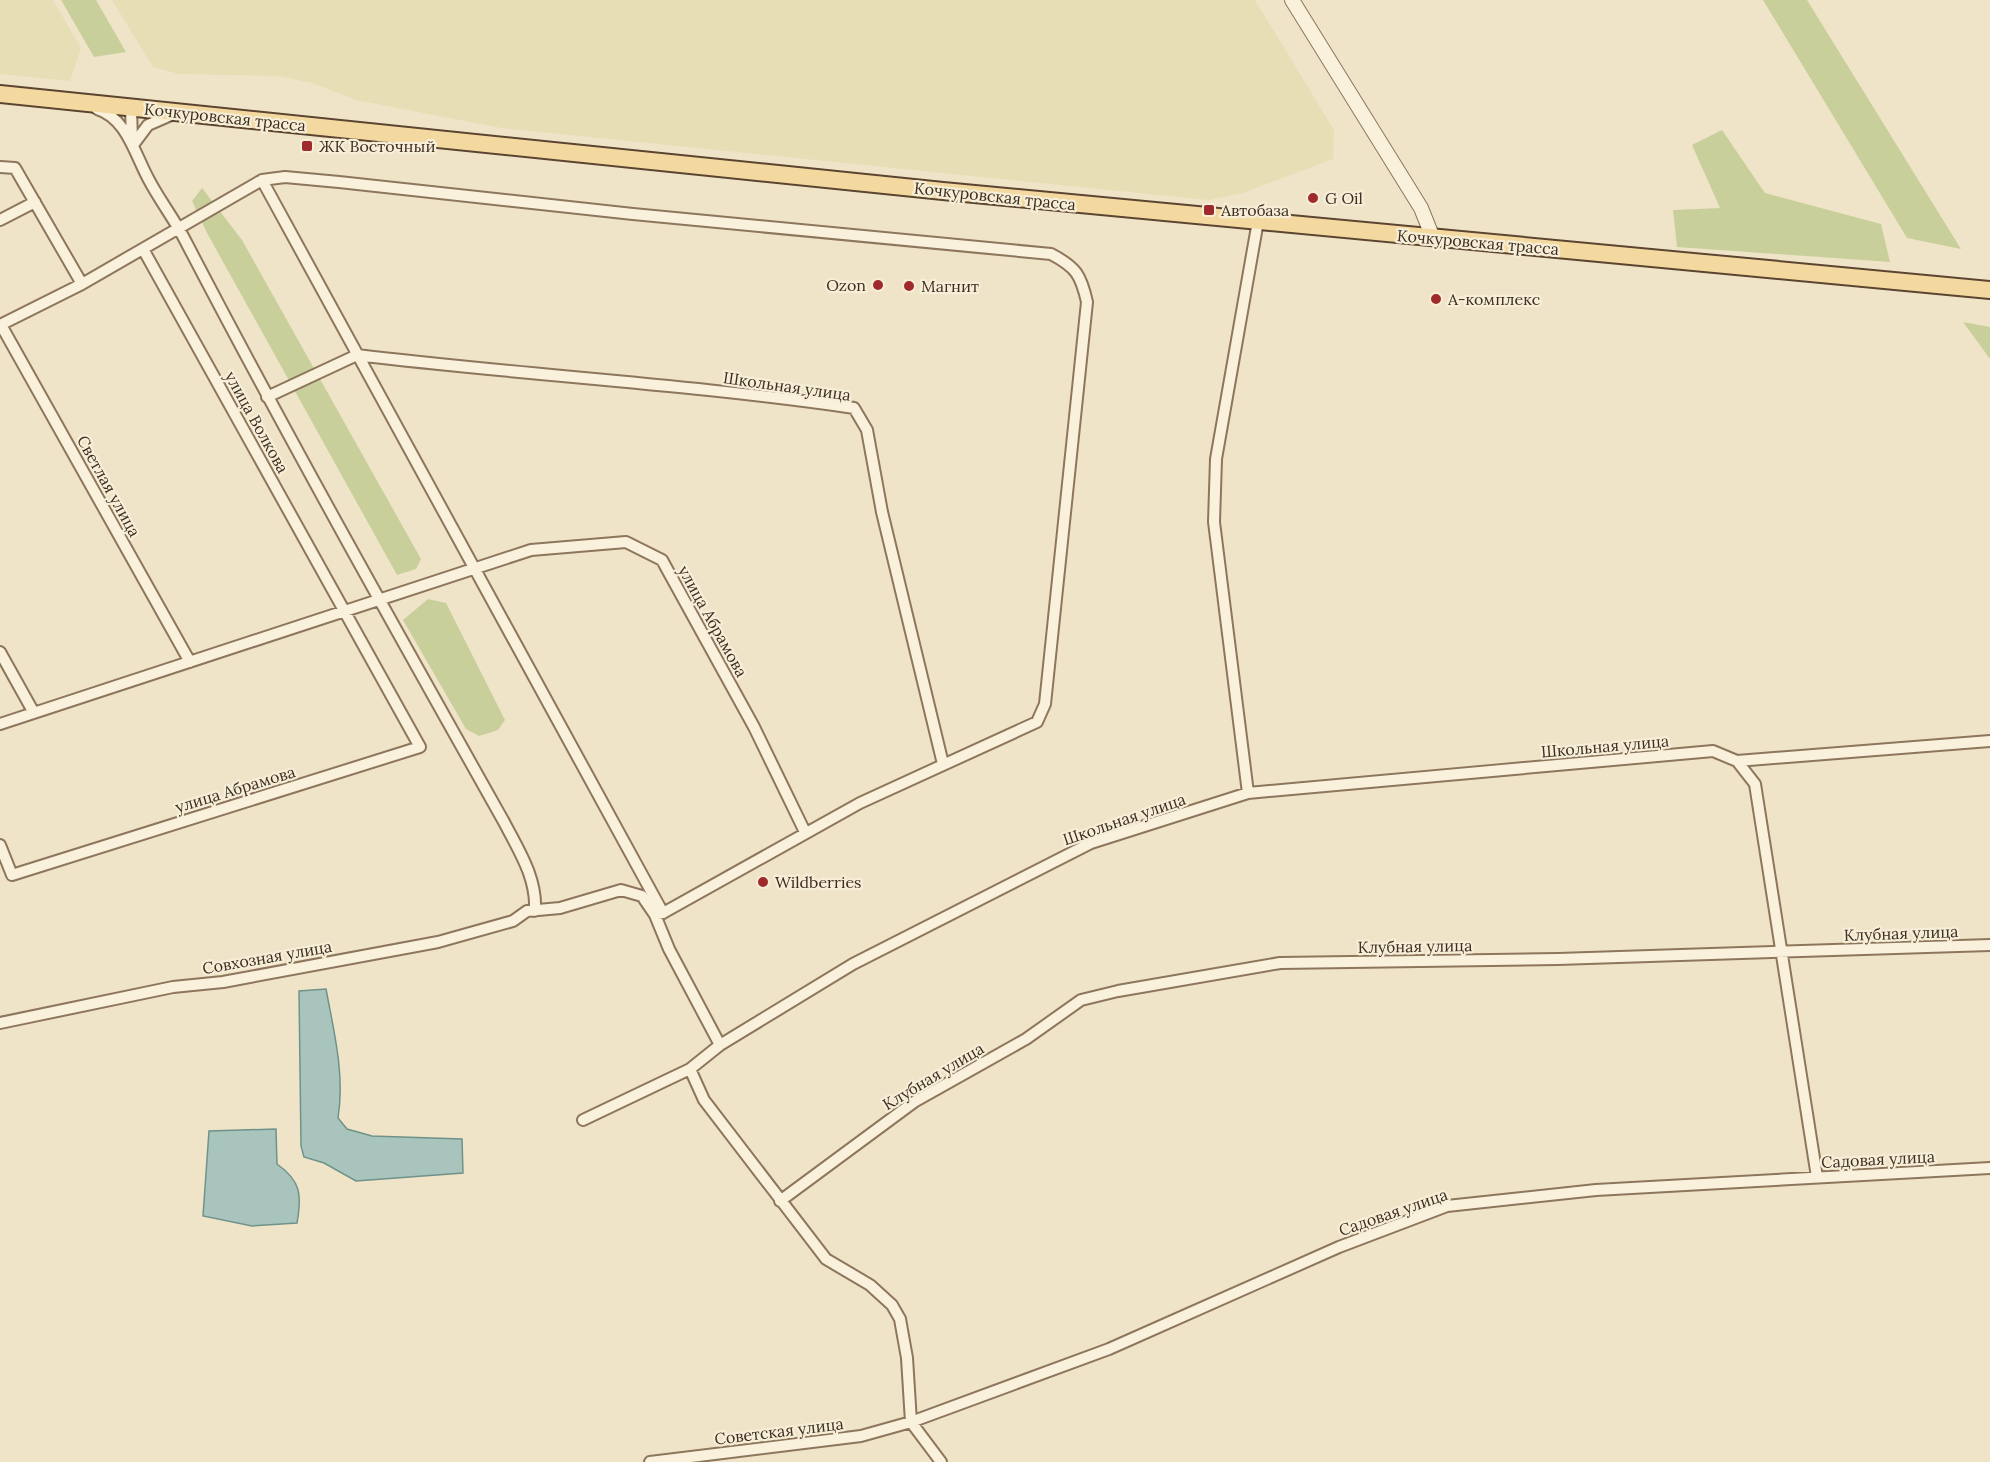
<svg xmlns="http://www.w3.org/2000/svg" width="1990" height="1462" font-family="Lora,serif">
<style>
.farmland{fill:#e6deb5}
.green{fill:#c9cf9b}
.water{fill:#a9c4bc;stroke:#6f938a;stroke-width:1.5}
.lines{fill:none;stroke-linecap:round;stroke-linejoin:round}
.minor-casing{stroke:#8d765c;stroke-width:14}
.tertiary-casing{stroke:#8d765c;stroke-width:16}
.primary-casing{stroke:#5b4430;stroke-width:20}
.minor{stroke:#faf1dc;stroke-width:10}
.tertiary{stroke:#faf1dc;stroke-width:14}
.primary{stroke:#f3d9a0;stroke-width:16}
.poi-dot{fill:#9e2a2b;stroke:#f7eed8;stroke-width:2}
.labels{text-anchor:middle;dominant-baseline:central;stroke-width:4.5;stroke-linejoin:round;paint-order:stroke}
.street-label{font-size:16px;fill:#3d2e20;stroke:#f7eed8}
.poi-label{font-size:16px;fill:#3d2e20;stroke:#f7eed8;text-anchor:start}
</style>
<rect width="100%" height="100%" fill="#f0e4c8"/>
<path class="farmland" d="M0,0H53L81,48L70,81L0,74Z
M112,0H1255L1334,130L1333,159L1243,193L1208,200L501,128L356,100L312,83L278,76L179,74L153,67Z"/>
<path class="green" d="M61,0H96L126,52L94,57Z
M1763,0H1807L1961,249L1907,238Z
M1722,130L1765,193L1881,224L1890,262L1677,247L1673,210L1720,208L1692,145Z
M202,188L242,240L421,559L416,569L397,575L207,233L192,201Z
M1963,322L1990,327V359Z
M428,599L446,603L505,720L498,730L479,736L466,729L403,620Z"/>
<path class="water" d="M326,989C334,1032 345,1075 338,1118L347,1129L372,1136L462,1139L463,1173L356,1181L324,1163L304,1157L301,1146L299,991Z
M276,1129L277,1164C301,1181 302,1195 297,1223L252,1226L203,1216L209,1131Z"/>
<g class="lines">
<defs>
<path id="minor" d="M131,107L132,142
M97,109C127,118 135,155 149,180C160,201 175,220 186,242C288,438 396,630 504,822C519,851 537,878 535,911
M133,145L148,125L171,115
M0,167L15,168L82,284
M0,220L35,202
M0,325L82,284L262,180
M1,325L190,662
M357,355C522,375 689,384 854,408L867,430L882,512L943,764
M267,397L357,355
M0,652L34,713
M0,724L531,550L626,542L662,560L754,727L805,832
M1737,761L1990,741
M1248,793L1214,522L1216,459L1258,221
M0,845L12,875L420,747L143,249
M655,915L669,949L720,1045
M0,1023L173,987L223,982L438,942L513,921L527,911L560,908L621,890L642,896L655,915L663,913L860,803L1037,722L1045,704L1087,302C1081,275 1076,267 1051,254L633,214L339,182L285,177L262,180L663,913
M690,1069L704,1100L826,1259L870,1285L892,1305L900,1319L907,1358L911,1422L941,1462
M583,1120L690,1069L720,1045L853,964L1091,843L1248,793L1713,751L1737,761L1755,784L1817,1177
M780,1201L914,1102L1026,1039L1081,1000L1118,991L1280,963L1558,959L1990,945
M650,1462L861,1436L911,1422L1109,1349L1339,1247L1447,1206L1596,1190L1990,1168"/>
<path id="tertiary" d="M1292,0L1421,208L1433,238"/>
<path id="primary" d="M0,94L943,191L1990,290"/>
</defs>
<use href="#minor" class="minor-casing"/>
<use href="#tertiary" class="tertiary-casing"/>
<use href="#primary" class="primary-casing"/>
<use href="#minor" class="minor"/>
<use href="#tertiary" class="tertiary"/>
<use href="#primary" class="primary"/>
</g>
<g class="poi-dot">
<rect x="301" y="140" width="12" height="12" rx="3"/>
<circle cx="1313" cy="198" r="6"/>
<rect x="1203" y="204" width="12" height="12" rx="3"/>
<circle cx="878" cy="285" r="6"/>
<circle cx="909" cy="286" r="6"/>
<circle cx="1436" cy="299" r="6"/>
<circle cx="763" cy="882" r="6"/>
</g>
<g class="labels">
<g class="street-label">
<text transform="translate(225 117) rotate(6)">Кочкуровская трасса</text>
<text transform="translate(995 196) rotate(6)">Кочкуровская трасса</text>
<text transform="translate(1478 242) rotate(5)">Кочкуровская трасса</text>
<text transform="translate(787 386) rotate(8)">Школьная улица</text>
<text transform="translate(257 422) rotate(61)">улица Волкова</text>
<text transform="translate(109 486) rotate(61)">Светлая улица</text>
<text transform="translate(713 621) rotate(61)">улица Абрамова</text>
<text transform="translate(1605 746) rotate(-5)">Школьная улица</text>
<text transform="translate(235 789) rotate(-17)">улица Абрамова</text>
<text transform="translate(1124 819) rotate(-19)">Школьная улица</text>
<text transform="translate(1901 933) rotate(-2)">Клубная улица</text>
<text transform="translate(1415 946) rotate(-1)">Клубная улица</text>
<text transform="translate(267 957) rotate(-10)">Совхозная улица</text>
<text transform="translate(933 1076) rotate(-31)">Клубная улица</text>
<text transform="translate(1878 1159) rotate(-3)">Садовая улица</text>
<text transform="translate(1393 1212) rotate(-19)">Садовая улица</text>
<text transform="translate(779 1431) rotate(-7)">Советская улица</text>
</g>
<g class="poi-label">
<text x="319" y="146">ЖК Восточный</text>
<text x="1325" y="198">G Oil</text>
<text x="1221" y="210">Автобаза</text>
<text x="866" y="285" text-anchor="end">Ozon</text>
<text x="921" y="286">Магнит</text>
<text x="1448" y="299">А-комплекс</text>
<text x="775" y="882">Wildberries</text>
</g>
</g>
</svg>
